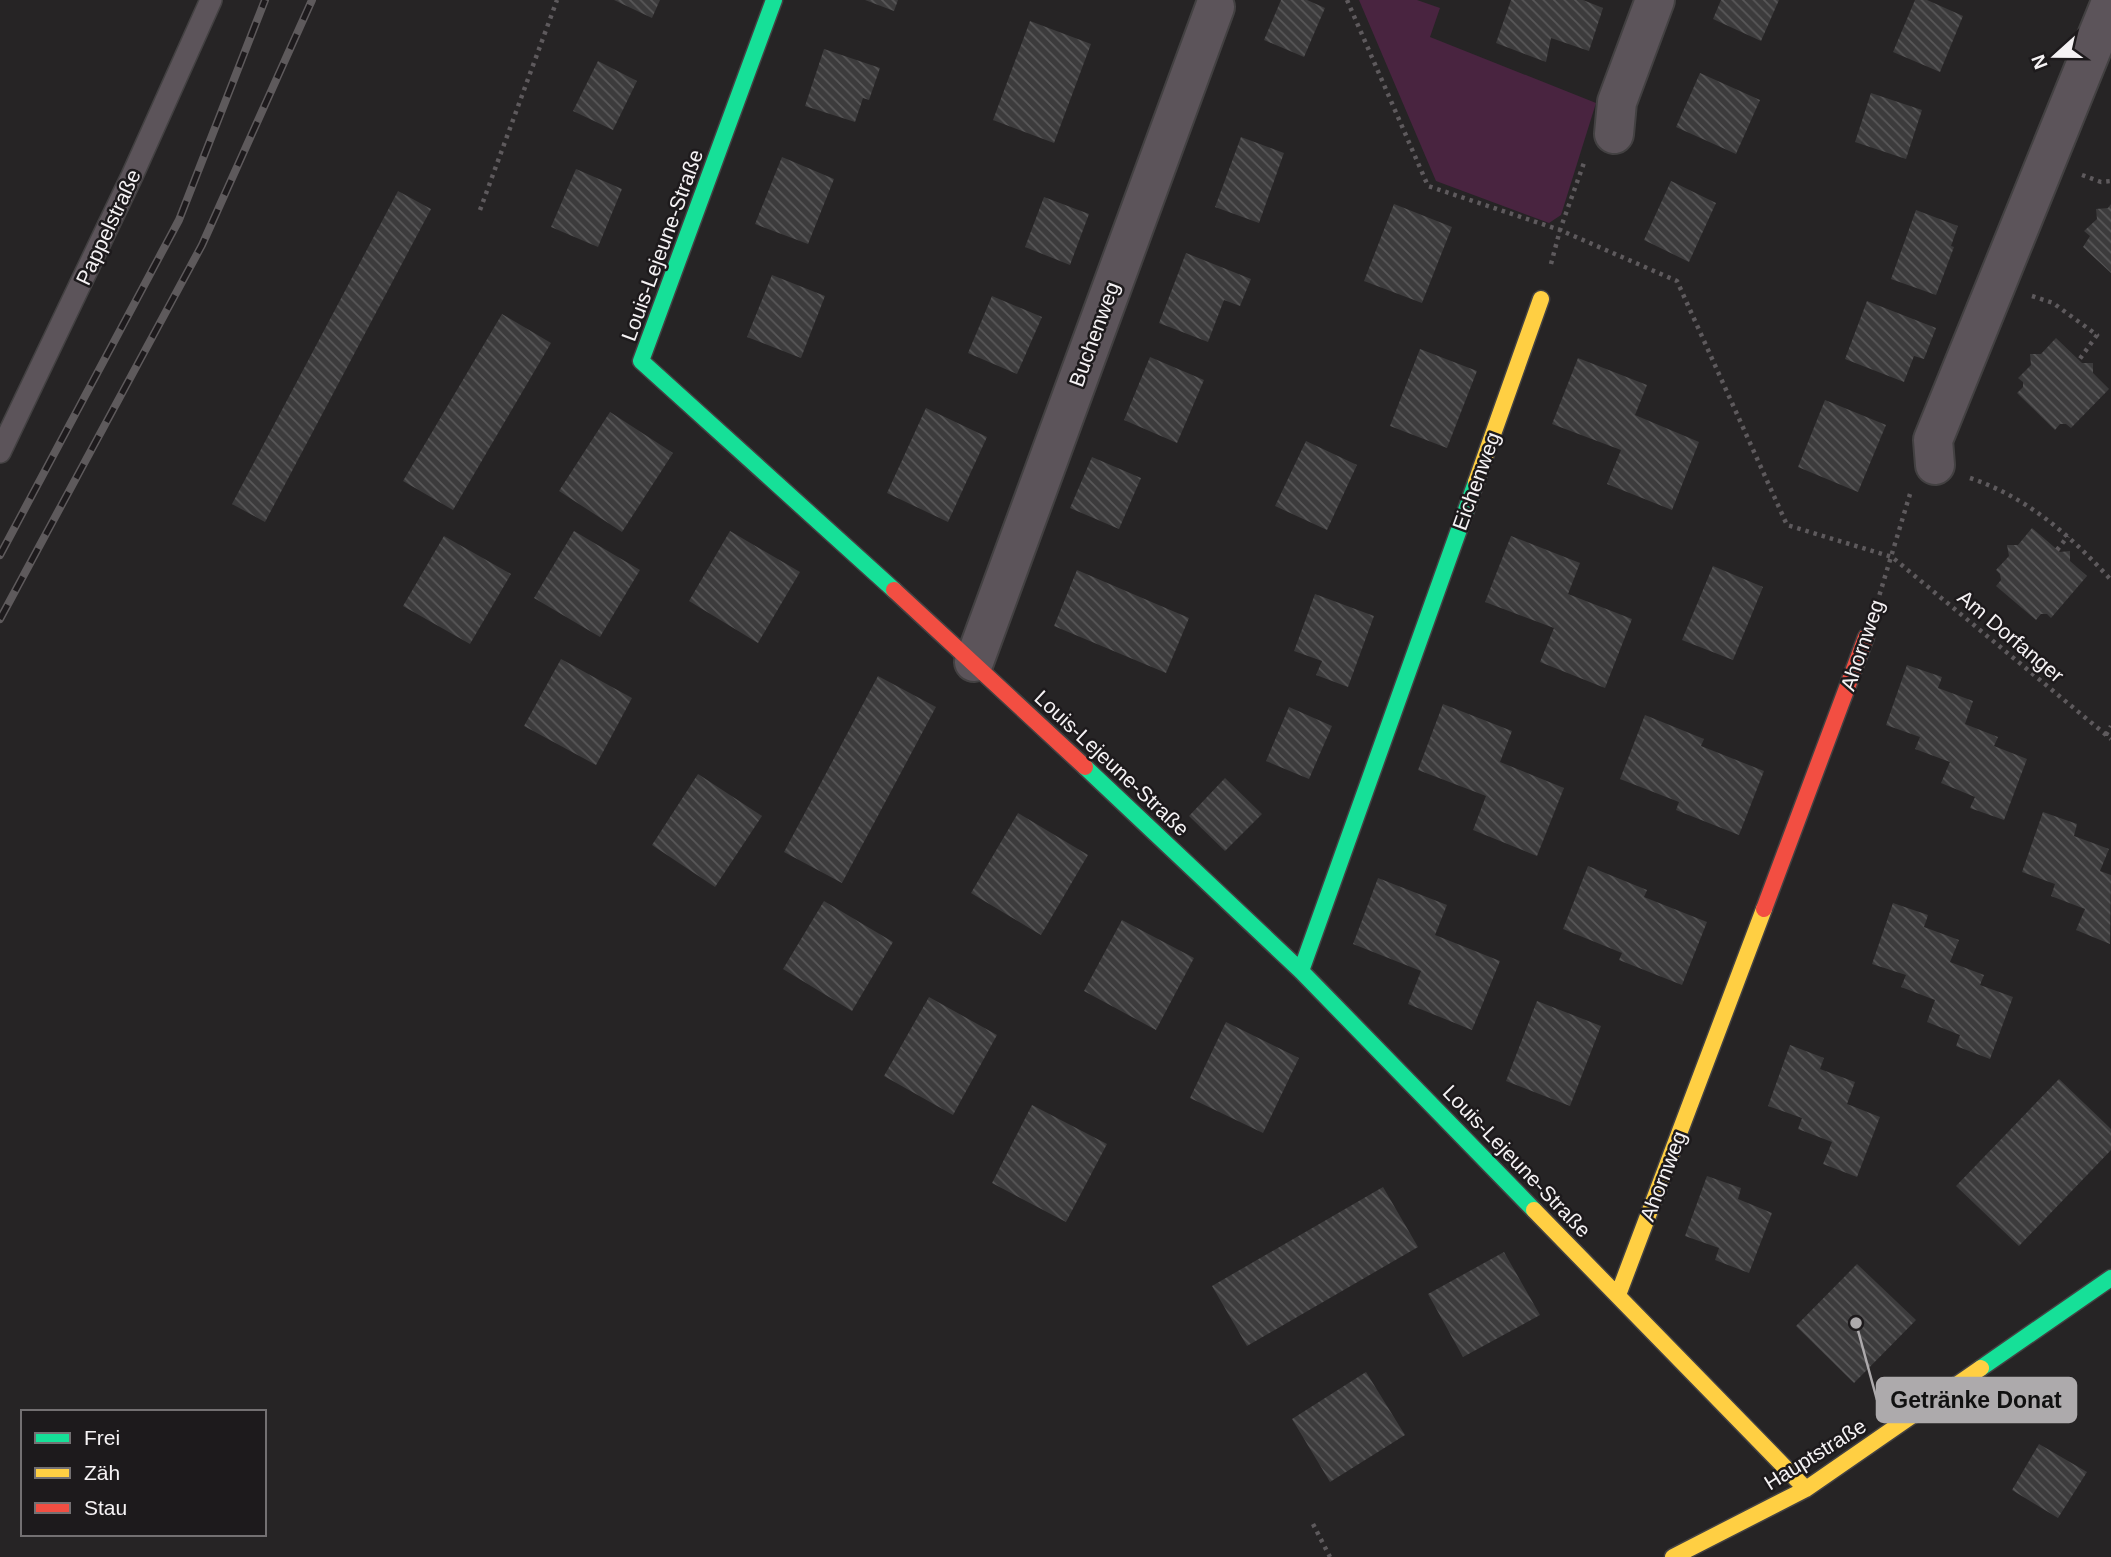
<svg xmlns="http://www.w3.org/2000/svg" width="2111" height="1557" font-family="Helvetica,sans-serif">
<style>
.green{fill:#492440}
.building{fill:url(#building-back-hatch)}
.lines{fill:none;stroke-linecap:round;stroke-linejoin:round}
.lane-casing{stroke:#434142;stroke-width:24}
.street-casing{stroke:#434142;stroke-width:42}
.fast-casing{stroke:#434142;stroke-width:19}
.slow-casing{stroke:#434142;stroke-width:19}
.jam-casing{stroke:#434142;stroke-width:19}
.path{stroke:#5e5a5d;stroke-width:4.5;stroke-dasharray:3.5 5;stroke-linecap:butt}
.lane{stroke:#5c545a;stroke-width:21}
.street{stroke:#5c545a;stroke-width:38}
.fast{stroke:#16e098;stroke-width:16}
.slow{stroke:#ffcf43;stroke-width:16}
.jam{stroke:#f24e42;stroke-width:16}
.rail-casing{stroke:#5e5a5c;stroke-width:8}
.rail{stroke:#1d1a1c;stroke-width:5;stroke-dasharray:16;stroke-linecap:butt}
.labels{text-anchor:middle;dominant-baseline:central;stroke-width:5;stroke-linejoin:round;paint-order:stroke}
.street-label{font-size:21px;fill:#f5f2f4;stroke:#1d1a1c}
.leader{fill:none;stroke:#adaaac;stroke-width:2.5}
.callout-dot{fill:#adaaac;stroke:#1d1a1c;stroke-width:2.5}
.callout{fill:#adaaac;stroke:#adaaac;stroke-width:2.5}
.callout-label{font-size:23px;text-anchor:middle;font-weight:bold;fill:#111}
</style>
<defs>
<pattern id="building-back-hatch" width="6" height="6" patternUnits="userSpaceOnUse" patternTransform="scale(1.75)"><rect width="6" height="6" fill="#3c3b3c"/><path d="M-1 5l2 2M0 0l6 6M5-1l2 2" fill="none" stroke="#595859"/></pattern>
</defs>
<rect width="100%" height="100%" fill="#262425"/>
<path class="green" d="M1359,0H1417L1440,8L1430,37L1596,103L1561,215L1549,223L1436,181Z"/>
<path class="building" d="M614,0H660L652,18Z
M865,0H898L894,11Z
M1281,0H1307L1325,8L1304,57L1264,40Z
M1511,0H1583L1603,8L1589,51L1551,38L1546,62L1496,43Z
M1721,0H1779L1761,41L1713,19Z
M1915,0H1927L1963,16L1940,72L1893,52Z
M1030,21L1091,44L1054,143L993,120Z
M824,49L880,68L869,100L863,98L855,122L805,106Z
M598,61L637,81L613,130L573,111Z
M1700,73L1760,100L1736,154L1676,127Z
M1871,93L1922,110L1906,159L1855,142Z
M1241,137L1284,153L1259,223L1215,207Z
M782,157L834,179L808,244L755,224Z
M576,169L622,189L598,247L551,227Z
M1671,181L1716,203L1689,262L1644,240Z
M398,191L431,209L265,522L232,504Z
M1044,197L1089,214L1070,265L1025,247Z
M1394,204L1452,227L1422,303L1364,281Z
M2111,204V273L2083,247L2090,236L2084,231L2097,219L2096,209L2108,208Z
M1916,210L1958,226L1951,246L1954,247L1936,295L1891,279Z
M1186,253L1251,279L1240,306L1224,300L1208,342L1159,323Z
M772,275L825,296L801,358L747,337Z
M992,296L1042,317L1017,374L968,353Z
M1867,301L1936,328L1924,359L1914,356L1904,382L1845,359Z
M502,314L551,343L453,510L403,481Z
M2056,338L2082,363H2093V373L2109,389L2071,428L2066,424H2060L2055,430L2017,393L2023,387V382L2018,378L2031,365L2030,354H2041Z
M1420,349L1477,371L1447,448L1390,426Z
M1150,357L1204,380L1177,443L1124,420Z
M1578,358L1647,385L1635,415L1699,442L1672,510L1607,484L1621,450L1552,424Z
M1825,400L1886,425L1858,492L1798,467Z
M926,408L987,437L948,522L887,493Z
M610,412L673,453L622,532L559,491Z
M1306,441L1357,465L1327,530L1275,506Z
M1092,457L1141,478L1119,529L1070,508Z
M2032,528L2060,552L2070,551V561L2087,576L2051,618L2047,614H2041L2036,620L1996,586L2001,580L2000,574L1996,570L2009,556L2007,545H2018Z
M574,531L640,570L600,637L534,598Z
M730,531L800,572L758,643L689,601Z
M444,536L511,574L470,644L403,606Z
M1511,536L1580,563L1568,594L1632,619L1605,688L1540,662L1554,628L1485,602Z
M1713,566L1763,587L1733,660L1682,640Z
M1077,570L1189,618L1166,673L1054,626Z
M1315,594L1374,616L1348,687L1316,675L1322,661L1294,651Z
M561,659L632,698L596,765L524,726Z
M1907,665L1942,677L1938,688L1973,701L1965,724L1998,737L1994,746L2027,759L2004,820L1970,808L1975,797L1941,783L1950,762L1915,749L1920,737L1886,725Z
M878,676L936,707L842,883L784,852Z
M1443,704L1512,731L1500,762L1564,788L1537,856L1473,830L1486,796L1418,770Z
M1289,707L1332,726L1309,779L1266,761Z
M1645,715L1704,739L1701,746L1764,771L1739,835L1676,810L1679,802L1620,779Z
M698,774L762,816L715,887L652,845Z
M1225,778L1262,814L1225,851L1189,816Z
M2043,812L2077,824L2074,836L2109,849L2100,871L2111,875L2110,944L2076,930L2085,909L2051,896L2055,884L2022,872Z
M1018,813L1088,855L1041,935L971,893Z
M1588,866L1647,890L1644,897L1707,922L1682,985L1619,960L1622,953L1563,929Z
M1378,878L1447,905L1435,935L1500,961L1472,1030L1408,1004L1421,971L1353,944Z
M824,901L893,942L852,1011L783,969Z
M1893,903L1928,915L1924,927L1959,940L1950,962L1984,975L1980,985L2013,997L1990,1059L1956,1046L1960,1035L1927,1022L1935,1000L1901,987L1906,975L1872,964Z
M1122,920L1194,958L1156,1030L1084,991Z
M929,997L997,1035L953,1115L884,1076Z
M1537,1001L1601,1026L1570,1106L1506,1081Z
M1226,1022L1299,1058L1263,1133L1190,1098Z
M1790,1045L1824,1058L1820,1069L1855,1082L1847,1104L1880,1117L1857,1177L1823,1164L1832,1142L1798,1129L1802,1118L1768,1106Z
M2059,1079L2111,1129V1150L2019,1246L1956,1186Z
M1032,1105L1107,1144L1066,1222L992,1183Z
M1707,1176L1741,1188L1738,1199L1772,1213L1749,1273L1715,1260L1719,1248L1685,1236Z
M1383,1187L1418,1247L1247,1346L1212,1286Z
M1504,1252L1540,1315L1463,1357L1428,1294Z
M1857,1264L1916,1320L1854,1383L1796,1326Z
M1366,1372L1405,1435L1330,1482L1292,1419Z
M2039,1444L2087,1472L2058,1518L2012,1490Z"/>
<g class="lines">
<defs>
<path id="lane" d="M0,452L132,176L211,0"/>
<path id="street" d="M1614,134L1617,102L1655,0
M1935,465L1933,440L2111,2
M974,662L1215,7"/>
<path id="fast" d="M774,0L641,361L894,590
M1085,767L1301,971L1534,1210
M1301,971L1476,482
M1981,1368L2111,1278"/>
<path id="slow" d="M1476,482L1541,299
M1534,1210L1806,1489
M1618,1295L1764,909
M1673,1557L1806,1489L1981,1368"/>
<path id="jam" d="M894,590L1085,767
M1764,909L1866,637"/>
</defs>
<use href="#lane" class="lane-casing"/>
<use href="#street" class="street-casing"/>
<use href="#fast" class="fast-casing"/>
<use href="#slow" class="slow-casing"/>
<use href="#jam" class="jam-casing"/>
<path class="path" d="M1347,0L1428,186L1560,230L1677,281L1787,525L1892,557L2111,739
M2082,175L2101,182L2111,181
M480,210L557,0
M1551,264L1560,230L1585,160
M2032,296L2053,303L2097,335L2079,360
M1970,478C2027,497 2071,536 2111,580
M2057,550L2068,536
M1877,603L1910,494
M2106,735L2111,726
M1313,1524L1330,1557"/>
<use href="#lane" class="lane"/>
<use href="#street" class="street"/>
<use href="#fast" class="fast"/>
<use href="#slow" class="slow"/>
<use href="#jam" class="jam"/>
<defs>
<path id="rail" d="M0,555L179,220L265,0
M0,619L202,245L312,0"/>
</defs>
<use href="#rail" class="rail-casing"/>
<use href="#rail" class="rail"/>
</g>
<g class="labels">
<g class="street-label">
<text transform="translate(108 227) rotate(-65)">Pappelstraße</text>
<text transform="translate(662 245) rotate(-70)">Louis-Lejeune-Straße</text>
<text transform="translate(1094 334) rotate(-70)">Buchenweg</text>
<text transform="translate(1476 481) rotate(-70)">Eichenweg</text>
<text transform="translate(2011 636) rotate(40)">Am Dorfanger</text>
<text transform="translate(1862 645) rotate(-71)">Ahornweg</text>
<text transform="translate(1112 763) rotate(43)">Louis-Lejeune-Straße</text>
<text transform="translate(1517 1161) rotate(46)">Louis-Lejeune-Straße</text>
<text transform="translate(1663 1176) rotate(-69)">Ahornweg</text>
<text transform="translate(1815 1454) rotate(-32)">Hauptstraße</text>
</g>
</g>
<path class="leader" d="M1856 1323L1877 1400"/>
<circle class="callout-dot" cx="1856" cy="1323" r="7"/>
<rect class="callout" x="1877" y="1378" width="199" height="44" rx="7"/>
<g class="callout-label">
<text x="1976" y="1408">Getränke Donat</text>
</g>
<rect x="21" y="1410" width="245" height="126" fill="#1d1a1c" stroke="#737072" stroke-width="2"/>
<rect x="35" y="1433" width="35" height="10" fill="#16e098" stroke="#737072" stroke-width="2"/>
<text x="84" y="1445" font-size="21" fill="#f5f2f4">Frei</text>
<rect x="35" y="1468" width="35" height="10" fill="#ffcf43" stroke="#737072" stroke-width="2"/>
<text x="84" y="1480" font-size="21" fill="#f5f2f4">Zäh</text>
<rect x="35" y="1503" width="35" height="10" fill="#f24e42" stroke="#737072" stroke-width="2"/>
<text x="84" y="1515" font-size="21" fill="#f5f2f4">Stau</text>
<g transform="translate(2055 56) rotate(249)" stroke="#1d1a1c" stroke-width="5" paint-order="stroke">
<path d="M0-5L12 26L0 18L-12 26Z" fill="#f5f2f4"/>
<text y="-10" font-size="19" font-weight="bold" text-anchor="middle" fill="#f5f2f4">N</text>
</g>
</svg>
